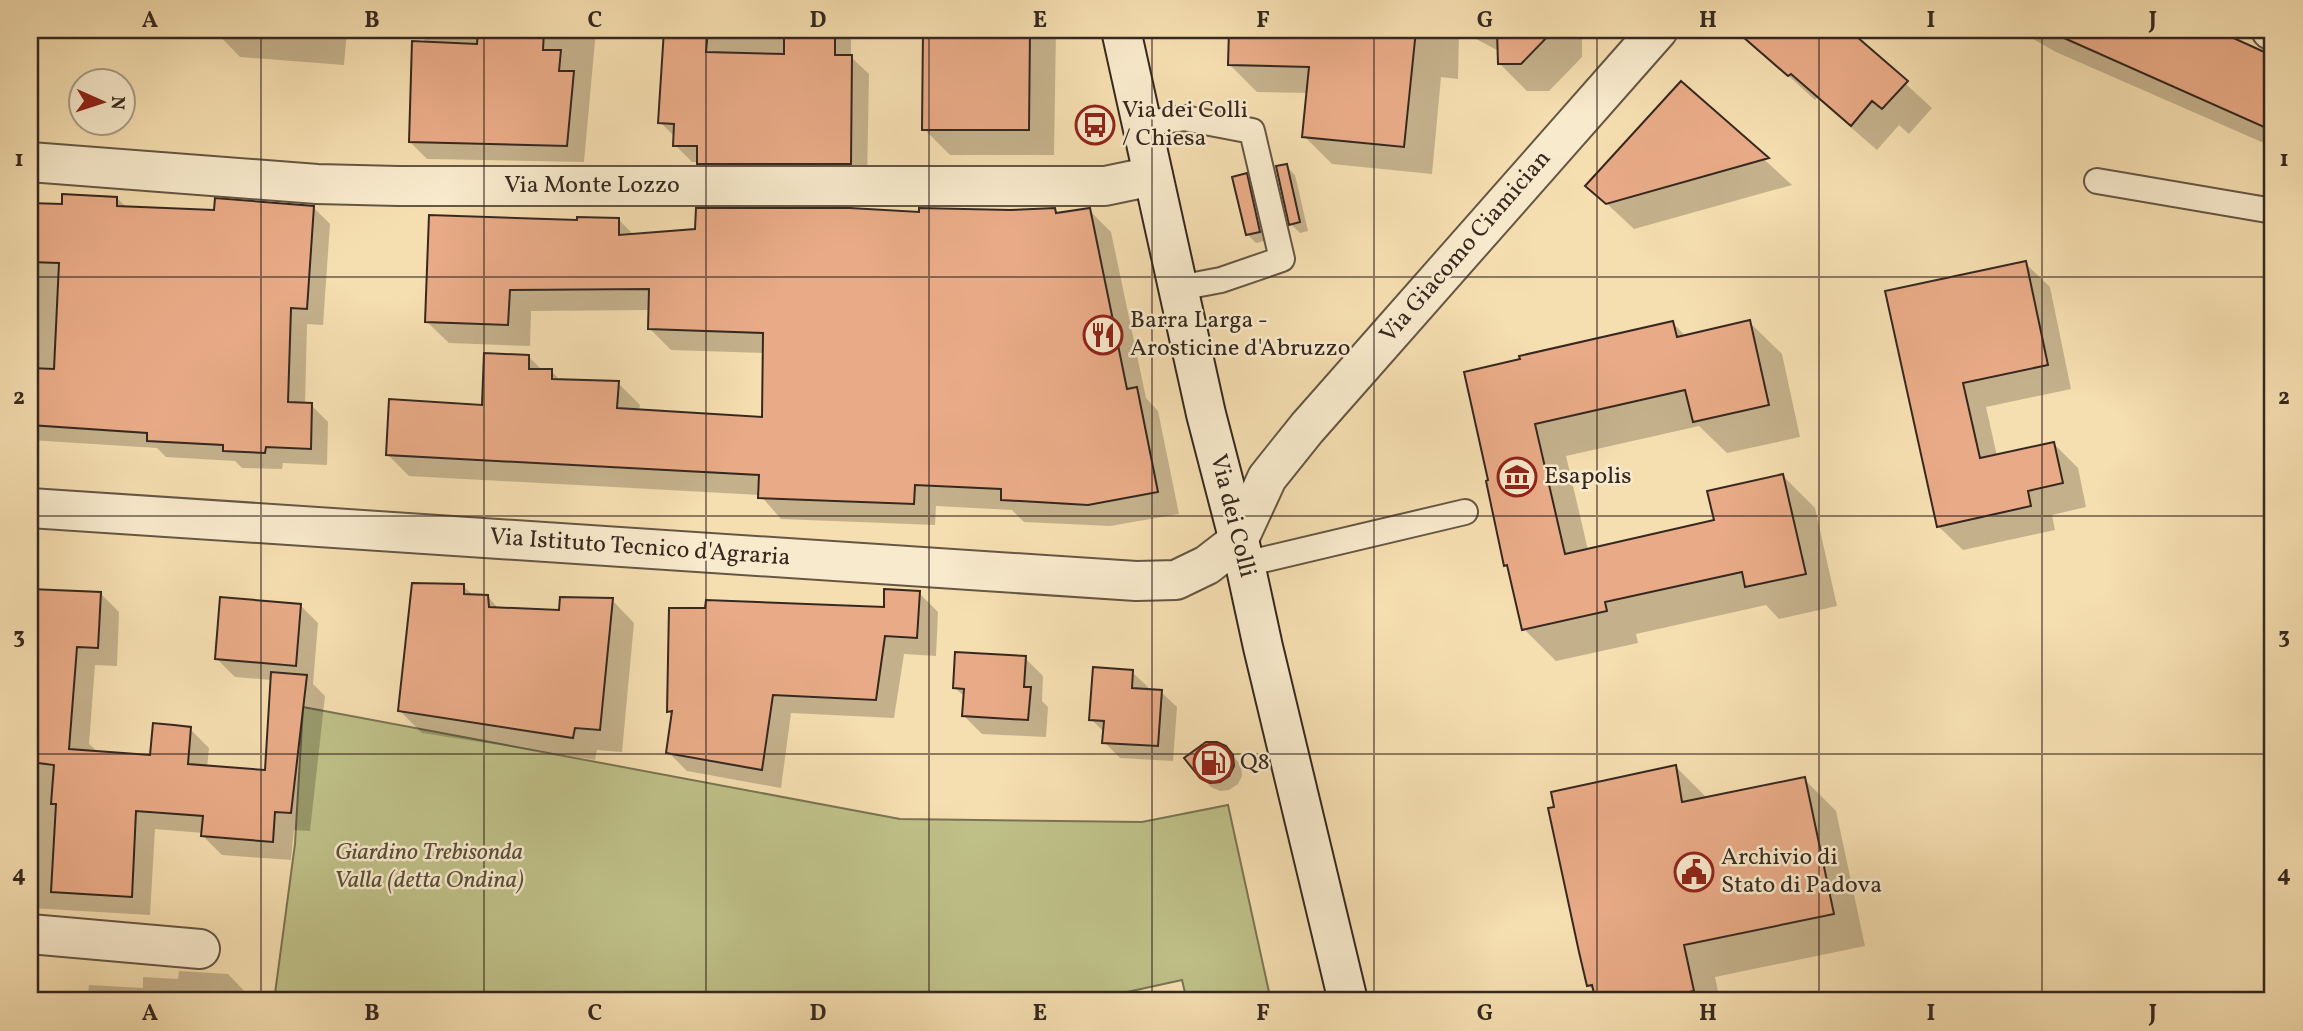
<svg xmlns="http://www.w3.org/2000/svg" width="2303" height="1031" font-family="Vollkorn,serif">
<style>
.green{fill:#bfc088;stroke:#7a7454;stroke-width:2}
.shadow{fill:#0003}
.building{fill:#e9ab87;stroke:#362820;stroke-width:2}
.lines{fill:none;stroke-linecap:round;stroke-linejoin:round}
.lane-casing{stroke:#665644;stroke-width:28}
.street-casing{stroke:#665644;stroke-width:42}
.secondary-casing{stroke:#362820;stroke-width:42}
.lane{stroke:#f8eacc;stroke-width:24}
.street{stroke:#f8eacc;stroke-width:38}
.secondary{stroke:#f8eacc;stroke-width:38}
.grid{fill:none;stroke:#362820;stroke-width:2;stroke-opacity:0.55}
.labels{text-anchor:middle;dominant-baseline:central;stroke-width:5;stroke-linejoin:round;paint-order:stroke}
.poi-label{font-size:24px;fill:#362820;stroke:#f8eacc;text-anchor:start}
.street-label{font-size:24px;fill:#362820;stroke:#f8eacc}
.park-label{font-size:24px;font-style:italic;fill:#584e3a;stroke:#f8eacc}
.neatline{fill:none;stroke:#362820;stroke-width:2.5}
.grid-label{font-size:23px;text-anchor:middle;font-weight:bold;fill:#362820}
</style>
<rect width="100%" height="100%" fill="#f5deb0"/>
<filter id="stains"><feTurbulence type="fractalNoise" baseFrequency=".00286" numOctaves="4"/><feColorMatrix values="0 0 0 0 .2 0 0 0 0 .09 0 0 0 0 .02 0 0 0 .5 -.17"/></filter>
<radialGradient id="worn" r=".72"><stop offset=".6" stop-color="#630" stop-opacity="0"/><stop offset="1" stop-color="#630" stop-opacity=".3"/></radialGradient>
<path class="green" d="M303,707L900,819L1142,822L1228,805L1271,1001H1187L1182,980L1086,1001H274L295,844Z"/>
<path class="shadow" d="M214,30H347L344,65L240,57Z
M426,30H596L584,162L427,159L410,142Z
M666,30H851V57L869,74L867,181H716L699,162H692L675,145V137L660,122Z
M925,30H1056L1054,155H950L924,129Z
M1231,30H1459L1458,79L1441,77L1432,174L1332,164L1304,136L1308,93L1257,92L1229,64Z
M1459,30H1582V57L1549,91H1527L1499,63V51Z
M1738,30H1847L1932,108L1909,134L1899,125L1877,150L1817,98L1815,100Z
M2017,30H2212L2273,57V147L2056,52Z
M1681,83L1792,185L1634,229L1588,186Z
M1286,166L1295,175L1308,231L1300,233L1291,224Z
M1246,175L1255,184L1268,240L1256,243L1247,234Z
M117,198L127,208L216,212L313,207L330,224L323,325L307,324L305,405H311L328,422L327,465L283,463L282,469L242,468L235,461L166,457L157,448L30,440V204L63,206Z
M1054,210L1059,215L1089,210L1111,232L1146,398L1158,411L1179,514L1110,526L1024,522L1012,510L936,506L935,525L781,519L760,495L409,476L387,454L483,406L529,357L543,371H551L561,381L618,383L640,405L639,411L764,419L765,353L671,350L649,328L650,310L531,311L530,346L449,343L427,322L578,222L618,219L634,235L921,214Z
M2025,263L2050,287L2071,389L1986,407L1997,456L2054,444L2078,468L2086,507L2052,515L2055,530L1963,550L1938,526L1887,293Z
M1749,322L1782,354L1800,437L1727,453L1699,426L1566,456L1588,550L1716,522L1783,476L1815,508L1837,606L1779,619L1766,605L1636,634L1638,643L1556,661L1524,629L1510,571L1505,565L1490,481L1466,373L1673,323L1686,337Z
M463,586L474,596L488,597L499,609L561,612L612,600L634,623L622,752L597,750L595,760L422,733L400,711Z
M31,591L100,593L119,612L117,666L95,665L89,744L99,753L151,757L190,729L209,748L207,768L267,772L272,680L235,677L217,659L300,605L318,623L313,684L325,696L310,831L294,830L291,860L222,855L203,836V833L155,829L150,915L30,908Z
M919,593L938,612L936,656L904,654L894,718L791,713L781,788L687,771L668,752L673,716L669,711Z
M1025,658L1043,676L1042,701L1048,707L1046,737L982,734L964,716L965,697L955,688Z
M1132,672L1148,687V691L1161,692L1177,707L1173,761L1120,758L1104,742L1105,733L1091,719Z
M1225,748L1241,765L1242,776L1238,784L1229,790L1220,791L1211,787L1201,777Z
M1676,767L1708,799L1804,779L1836,811L1865,946L1715,977L1720,1001H1597L1596,993L1588,985Z
M179,971L228,974L249,996V1001H30V994L87,1000L89,985L143,988V977L178,979Z"/>
<path class="building" d="M478,30H544L543,50H561L559,71H574L567,146L409,142L412,41L477,44Z
M664,30H708L706,52L784,54V30H835V55H852L851,164H697V146H673L674,124L658,123Z
M923,30H1030L1029,130H922Z
M1229,30H1416L1404,147L1302,137L1309,67L1228,65Z
M1497,30H1554L1521,64H1498Z
M1735,30H1849L1908,81L1882,109L1872,101L1851,126L1791,74L1788,76Z
M2046,30H2216L2273,56V131Z
M1681,81L1769,158L1606,204L1585,186Z
M1287,164L1300,222L1289,225L1276,166Z
M1247,173L1260,232L1246,235L1232,177Z
M62,194L117,197V206L214,210L215,198L314,206L307,309L291,308L288,402L312,403L311,449L266,447L265,453L223,451V445L147,441V433L30,425V368L54,369L59,263L30,262V203L62,204Z
M696,208H850L919,212V208L1010,210L1055,208L1056,213L1090,208L1127,389L1137,387L1158,492L1088,505L1001,500V489L915,485L914,504L758,498L759,475L386,455L389,399L482,405L484,353L529,355V369H552V379L619,381L617,408L762,417L763,333L648,329L649,289L510,290L508,325L425,322L429,215L577,220V217L619,218V235L695,229Z
M2026,261L2048,365L1963,383L1980,458L2054,442L2063,483L2028,491L2031,506L1937,527L1885,291Z
M1750,320L1769,405L1693,422L1685,390L1535,424L1565,554L1714,520L1707,491L1783,474L1806,574L1745,587L1742,572L1605,602L1607,611L1522,630L1507,565L1504,566L1486,481L1488,480L1464,372L1520,359L1519,356L1673,321L1677,337Z
M412,583L464,584V594L488,595L489,607L559,610L560,597L613,598L600,730L575,728L573,738L398,711Z
M30,589L101,592L98,648L77,647L69,749L150,755L153,723L174,725L191,727L188,764L265,770L271,672L307,675L291,813L275,812L273,842L201,836L203,816L136,811L132,897L51,892L56,804H51L54,765L30,762Z
M884,589L920,591L917,638L885,636L876,700L773,695L762,770L666,753L672,711L667,712L669,608H705L706,600L884,607Z
M220,597L301,604L296,666L215,659Z
M955,652L1026,656L1024,687H1031L1028,720L962,716L964,689L953,688Z
M1093,667L1133,670L1132,688L1162,690L1158,746L1102,743L1104,721L1089,720Z
M1206,742H1217L1226,746L1233,755L1234,766L1229,776L1220,782L1210,783L1200,778L1184,758Z
M1676,765L1682,802L1805,777L1834,914L1684,945L1694,991L1646,1001H1596L1592,985L1587,986L1579,952L1548,808L1554,807L1551,792Z"/>
<g class="lines">
<defs>
<path id="lane" d="M1141,124L1184,118L1252,131L1282,259L1221,280L1179,288
M2097,181L2273,211
M1245,564L1465,512"/>
<path id="street" d="M2271,30L2273,31
M30,162L317,184L398,186H1105L1153,176
M30,508L1136,581L1176,580L1207,565L1238,541L1267,478L1307,428L1658,30
M30,934L200,949"/>
<path id="secondary" d="M1121,30L1206,414L1245,564L1263,647L1348,1001"/>
</defs>
<use href="#lane" class="lane-casing"/>
<use href="#street" class="street-casing"/>
<use href="#secondary" class="secondary-casing"/>
<use href="#lane" class="lane"/>
<use href="#street" class="street"/>
<use href="#secondary" class="secondary"/>
</g>
<path class="grid" d="M261,30V1001M484,30V1001M706,30V1001M929,30V1001M1152,30V1001M1374,30V1001M1597,30V1001M1819,30V1001M2042,30V1001M30,277H2273M30,516H2273M30,754H2273"/>
<defs>
<symbol id="bus-ring" viewBox="-11 -11 22 22"><circle r="9.5" fill="#f8eacc" stroke="#8f2418" stroke-width="1.5"/><path d="M-5-6H5V4H4V6H2V4H-2V6H-4V4H-5ZM-3.5-4V0h7V-4ZM-3.5 1.2v1.5H-2V1.2ZM2 1.2v1.5H3.5V1.2Z" fill="#8f2418"/></symbol>
<symbol id="restaurant-ring" viewBox="-11 -11 22 22"><circle r="9.5" fill="#f8eacc" stroke="#8f2418" stroke-width="1.5"/><path d="M-5-6h1v4h1v-4h1v4h1v-4h1v5L-1.5 .5V6h-2V.5L-5-1ZM5-6V6H3V1.5H1.5Q1.5-4 5-6Z" fill="#8f2418"/></symbol>
<symbol id="museum-ring" viewBox="-11 -11 22 22"><circle r="9.5" fill="#f8eacc" stroke="#8f2418" stroke-width="1.5"/><path d="M0-6L6-3V-2H-6V-3ZM-5-1h2V3h-2ZM-1-1h2V3h-2ZM3-1h2V3H3ZM-6 4H6V6H-6Z" fill="#8f2418"/></symbol>
<symbol id="fuel-ring" viewBox="-11 -11 22 22"><circle r="9.5" fill="#f8eacc" stroke="#8f2418" stroke-width="1.5"/><path d="M-5.5-6h7V0h2V4h1.3V-2.5L3-4.5l.8-.8L6-3V5H2.5V1h-1V6h-7ZM-4.2-4.7v3.2H.2V-4.7Z" fill="#8f2418"/></symbol>
<symbol id="civic-ring" viewBox="-11 -11 22 22"><circle r="9.5" fill="#f8eacc" stroke="#8f2418" stroke-width="1.5"/><path d="M-.6-6.5H3V-4.5H.6V-3L4-1V1h2V6H-6V1h2V-1L-.6-3ZM-1.2 2.5V6h2.4V2.5Z" fill="#8f2418"/></symbol>
</defs>
<g fill-rule="evenodd">
<use href="#bus-ring" x="1073" y="103" width="44" height="44"/>
<use href="#restaurant-ring" x="1081" y="313" width="44" height="44"/>
<use href="#museum-ring" x="1495" y="455" width="44" height="44"/>
<use href="#fuel-ring" x="1191" y="741" width="44" height="44"/>
<use href="#civic-ring" x="1672" y="850" width="44" height="44"/>
</g>
<g class="labels">
<g class="poi-label">
<text x="1122" y="111">Via dei Colli<tspan x="1122" dy="28">/ Chiesa</tspan></text>
<text x="1130" y="321">Barra Larga -<tspan x="1130" dy="28">Arosticine d'Abruzzo</tspan></text>
<text x="1544" y="477">Esapolis</text>
<text x="1240" y="763">Q8</text>
<text x="1721" y="858">Archivio di<tspan x="1721" dy="28">Stato di Padova</tspan></text>
</g>
<g class="street-label">
<text x="592" y="186">Via Monte Lozzo</text>
<text transform="translate(1466 247) rotate(-49)">Via Giacomo Ciamician</text>
<text transform="translate(1232 516) rotate(76)">Via dei Colli</text>
<text transform="translate(640 548) rotate(4)">Via Istituto Tecnico d'Agraria</text>
</g>
<g class="park-label">
<text x="429" y="853">Giardino Trebisonda<tspan x="429" dy="28">Valla (detta Ondina)</tspan></text>
</g>
</g>
<rect width="2303" height="1031" fill="none" stroke="#f5deb0" stroke-width="77"/>
<g transform="translate(102 102) rotate(93)"><circle r="33" fill="#f8eacc" stroke="#aa9c87" stroke-width="2"/>
<path d="M0-5L12 26L0 18L-12 26Z" fill="#8f2418"/>
<text y="-10" font-size="19" font-weight="bold" text-anchor="middle" fill="#362820">N</text>
</g>
<rect x="38" y="38" width="2226" height="954" class="neatline"/>
<g class="grid-label">
<text x="150" y="27">A</text>
<text x="372" y="27">B</text>
<text x="595" y="27">C</text>
<text x="818" y="27">D</text>
<text x="1040" y="27">E</text>
<text x="1263" y="27">F</text>
<text x="1485" y="27">G</text>
<text x="1708" y="27">H</text>
<text x="1931" y="27">I</text>
<text x="2153" y="27">J</text>
<text x="19" y="166">1</text>
<text x="2284" y="166">1</text>
<text x="19" y="404">2</text>
<text x="2284" y="404">2</text>
<text x="19" y="643">3</text>
<text x="2284" y="643">3</text>
<text x="19" y="881">4</text>
<text x="2284" y="881">4</text>
<text x="150" y="1020">A</text>
<text x="372" y="1020">B</text>
<text x="595" y="1020">C</text>
<text x="818" y="1020">D</text>
<text x="1040" y="1020">E</text>
<text x="1263" y="1020">F</text>
<text x="1485" y="1020">G</text>
<text x="1708" y="1020">H</text>
<text x="1931" y="1020">I</text>
<text x="2153" y="1020">J</text>
</g>
<rect width="100%" height="100%" filter="url(#stains)"/>
<rect width="100%" height="100%" fill="url(#worn)"/>
</svg>
